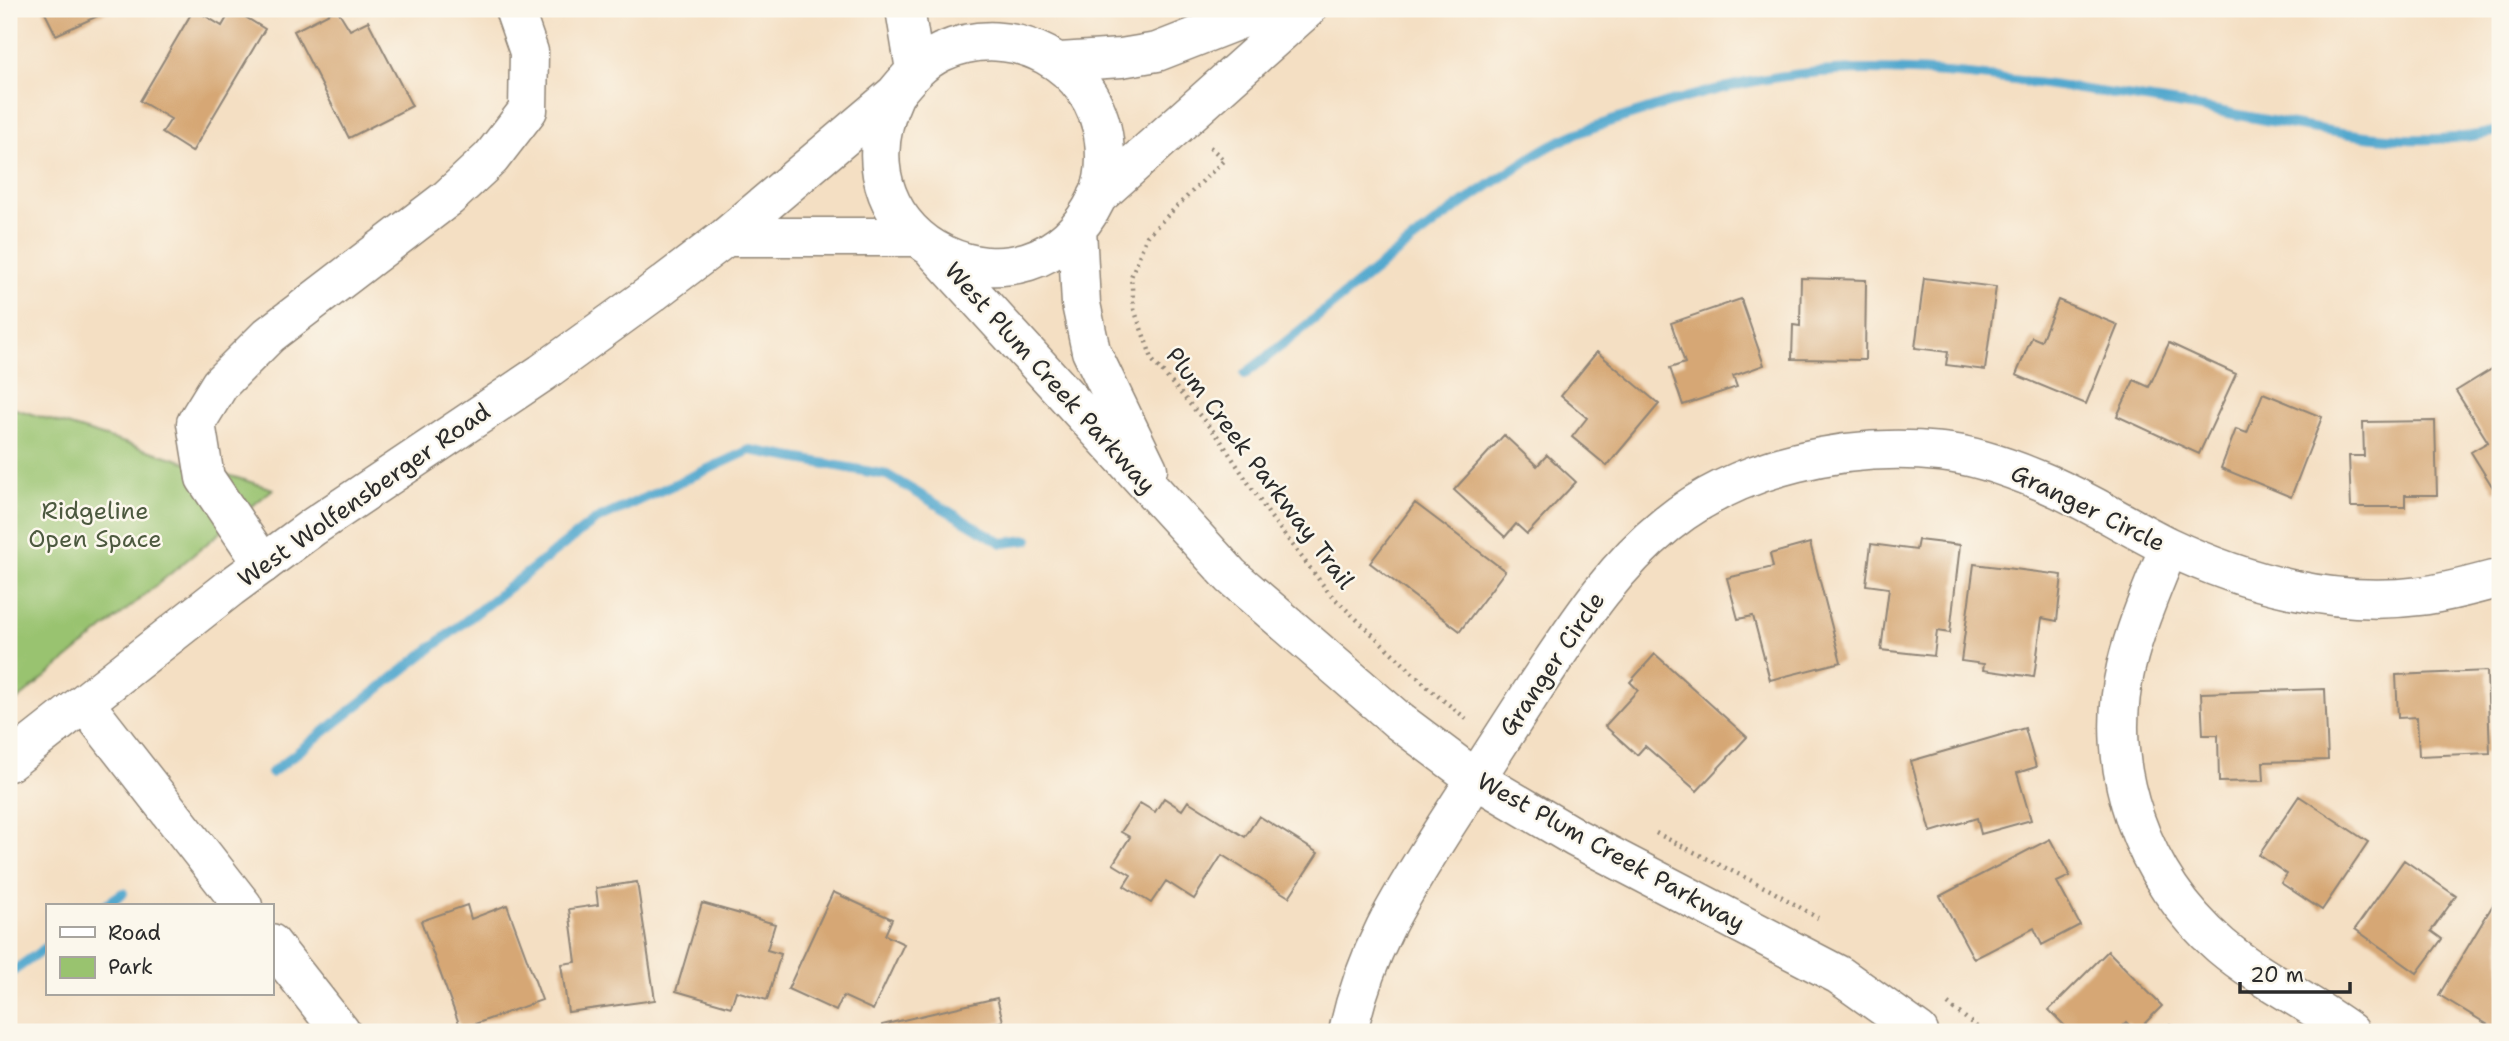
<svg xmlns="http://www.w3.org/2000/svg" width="2509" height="1041" font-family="'Shantell Sans',sans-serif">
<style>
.green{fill:#99c36f;stroke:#62774d;stroke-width:2}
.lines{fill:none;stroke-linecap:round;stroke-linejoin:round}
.stream{stroke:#52a8ce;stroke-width:10}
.building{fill:#d6a775}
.minor-casing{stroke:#908577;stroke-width:41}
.major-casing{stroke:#908577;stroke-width:41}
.path{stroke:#908577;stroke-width:4.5;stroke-dasharray:2 5;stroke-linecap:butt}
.minor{stroke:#fff;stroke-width:38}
.major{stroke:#fff;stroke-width:38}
.labels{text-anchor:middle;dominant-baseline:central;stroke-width:5;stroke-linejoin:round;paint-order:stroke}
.street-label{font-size:24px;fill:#2b2b2b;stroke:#fbf7ec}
.park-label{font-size:24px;fill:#4c593f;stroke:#fbf7ec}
</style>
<rect width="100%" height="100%" fill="#fbf7ec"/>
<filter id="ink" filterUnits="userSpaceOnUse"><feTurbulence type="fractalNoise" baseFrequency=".0143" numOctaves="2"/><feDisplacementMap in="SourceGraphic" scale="14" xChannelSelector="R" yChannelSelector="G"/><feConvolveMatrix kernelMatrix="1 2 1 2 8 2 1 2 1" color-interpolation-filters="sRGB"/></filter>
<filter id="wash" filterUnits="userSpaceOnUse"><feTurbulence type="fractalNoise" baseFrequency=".00686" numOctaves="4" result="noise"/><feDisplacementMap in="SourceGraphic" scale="28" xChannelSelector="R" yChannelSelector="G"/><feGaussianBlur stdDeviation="1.57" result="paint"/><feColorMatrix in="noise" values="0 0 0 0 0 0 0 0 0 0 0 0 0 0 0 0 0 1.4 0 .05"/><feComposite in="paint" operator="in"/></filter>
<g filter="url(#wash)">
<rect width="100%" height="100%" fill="#f4dfc3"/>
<path class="green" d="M9,407L273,489L9,707Z"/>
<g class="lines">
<path class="stream" d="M1245,374C1329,310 1408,238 1497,180C1516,168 1534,154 1554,144C1582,130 1614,120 1643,111C1704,91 1770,74 1835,71C1944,65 2064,87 2172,103C2270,118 2404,157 2500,130
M271,773L594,521L750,450L887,475L1002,543L1028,540
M104,906L123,893
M9,974L47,947"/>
</g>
<g id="blocks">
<path class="building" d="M43,9H113L56,35Z
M194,9L222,26L232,9L265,29L192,152L162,133L171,119L140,101Z
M337,9L350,30L368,21L412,106L349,138L294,31Z
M1801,278L1866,280L1865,360L1792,359L1793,325L1800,326Z
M1924,278L1996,287L1985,370L1946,365L1948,352L1915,348Z
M1741,299L1764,365L1733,376L1737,387L1683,405L1670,368L1685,363L1671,323Z
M2058,300L2118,325L2086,404L2016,375L2032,337L2041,341Z
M2169,343L2236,374L2199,454L2117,416L2134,380L2149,387Z
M1597,352L1659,404L1607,466L1572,437L1587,418L1561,396Z
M2500,364V488L2495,491L2471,452L2488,442L2456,391Z
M2263,393L2322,417L2291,497L2221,468L2236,429L2247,433Z
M2435,421L2437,495H2405V507H2351L2349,456H2364L2363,422Z
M1504,435L1537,466L1547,455L1576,482L1527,534L1516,524L1505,537L1454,490Z
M1415,503L1505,571L1460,631L1370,563Z
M1918,540L1960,545L1950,633L1937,631L1934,656L1881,650L1889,588L1866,585L1871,544L1916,550Z
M1810,543L1841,662L1770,680L1753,616L1738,619L1727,578L1773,567L1770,554Z
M1974,564L2062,575L2057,621L2042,618L2034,677L1983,670L1984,664L1961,661Z
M1655,654L1747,737L1697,791L1645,746L1637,755L1605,726L1638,690L1630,682Z
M2487,671L2490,753L2419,756L2417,717L2398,718L2396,675Z
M2325,689L2328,760L2263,762L2264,781L2219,782L2218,735H2203L2201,693Z
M2025,728L2036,767L2017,773L2031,820L1981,834L1977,818L1931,832L1911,761Z
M2299,796L2368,842L2322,910L2281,883L2287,874L2259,855Z
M1164,798L1182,810L1188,801L1245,837L1259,816L1318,853L1289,897L1222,855L1194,899L1166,881L1151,903L1124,886L1131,875L1113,864L1130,837L1121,832L1140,803L1155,812Z
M2050,839L2070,876L2057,882L2080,925L2042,945L2034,928L1974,959L1940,896Z
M2404,860L2456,896L2431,931L2442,939L2417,973L2355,929Z
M637,882L655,1000L568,1012L561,964L576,962L569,909L598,905L596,888Z
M833,892L892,919L885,935L904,944L873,1010L843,996L836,1011L788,989Z
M2497,898L2500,901V1032L2439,995Z
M702,903L775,924L767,950L781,954L767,1000L736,991L731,1007L676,991Z
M467,905L471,919L507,905L542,1000L461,1029L421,921Z
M2108,951L2162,1006L2136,1032L2127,1022L2117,1032H2071L2049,1010Z
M997,998L1003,1021L990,1024L992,1032H883L882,1025Z
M2170,1024L2183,1032H2165Z"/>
</g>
</g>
<g filter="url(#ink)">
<use href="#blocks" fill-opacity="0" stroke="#908577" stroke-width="2"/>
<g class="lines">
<defs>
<path id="minor" d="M2169,547C2153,587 2136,625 2126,667C2102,768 2143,879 2221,946C2261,980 2308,1001 2350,1032
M263,564L205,478L196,423L220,384L269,335L448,198L491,158L528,110L529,52L514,9
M86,705L243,906
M271,943L341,1032
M1348,1032C1366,949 1401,896 1446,825C1476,779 1505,733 1535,687C1574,629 1611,569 1666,525C1739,465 1849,442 1941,452C1975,455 2010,468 2041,481C2085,499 2125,525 2167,546C2245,583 2334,607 2420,596C2447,593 2474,585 2500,578"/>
<path id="major" d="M905,9L915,70
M1060,62L1121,58L1157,52L1267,9
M1097,197L1307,9
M1077,229L1081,304L1091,351L1148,469
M726,237H915
M935,252L1231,576L1400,722L1476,779L1576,838L1839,975L1919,1032
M9,762L230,588L313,527L542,373L651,294L726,237L895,94C908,78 922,61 942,52C1012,20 1095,63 1104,141C1106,159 1105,181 1097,198C1031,336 824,246 895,94"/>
</defs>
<use href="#minor" class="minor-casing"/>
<use href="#major" class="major-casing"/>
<path class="path" d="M1210,147L1224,160L1147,236L1131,277L1134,309L1153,361L1219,438L1270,516L1330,594L1433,692L1469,721
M1656,833L1772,891L1818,918
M1948,1004L1983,1032"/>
<use href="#minor" class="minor"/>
<use href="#major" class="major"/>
</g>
</g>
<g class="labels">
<g class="street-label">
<text transform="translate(1050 378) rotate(48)">West Plum Creek Parkway</text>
<text transform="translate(1260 468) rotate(53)">Plum Creek Parkway Trail</text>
<text transform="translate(364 495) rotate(-35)">West Wolfensberger Road</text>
<text transform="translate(2088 508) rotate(26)">Granger Circle</text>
<text transform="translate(1552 664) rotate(-56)">Granger Circle</text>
<text transform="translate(1611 852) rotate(29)">West Plum Creek Parkway</text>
</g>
<g class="park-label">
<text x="95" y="511">Ridgeline<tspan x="95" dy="28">Open Space</tspan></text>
</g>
</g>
<rect width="2509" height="1041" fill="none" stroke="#fbf7ec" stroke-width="35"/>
<rect x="46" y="904" width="228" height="91" fill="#fbf7ec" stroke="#a8a59f" stroke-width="2"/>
<rect x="60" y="927" width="35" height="10" fill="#ffffff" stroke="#a8a59f" stroke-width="2"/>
<text x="108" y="940" font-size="21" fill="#2b2b2b">Road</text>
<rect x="60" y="957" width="35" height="21" fill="#99c36f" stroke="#a8a59f" stroke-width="2"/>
<text x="108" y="974" font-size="21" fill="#2b2b2b">Park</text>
<path d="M2240 982v10h110v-10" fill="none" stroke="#2b2b2b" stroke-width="3.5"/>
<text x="2250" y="982" font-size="21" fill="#2b2b2b" stroke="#fbf7ec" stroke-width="5" paint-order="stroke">20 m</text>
</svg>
